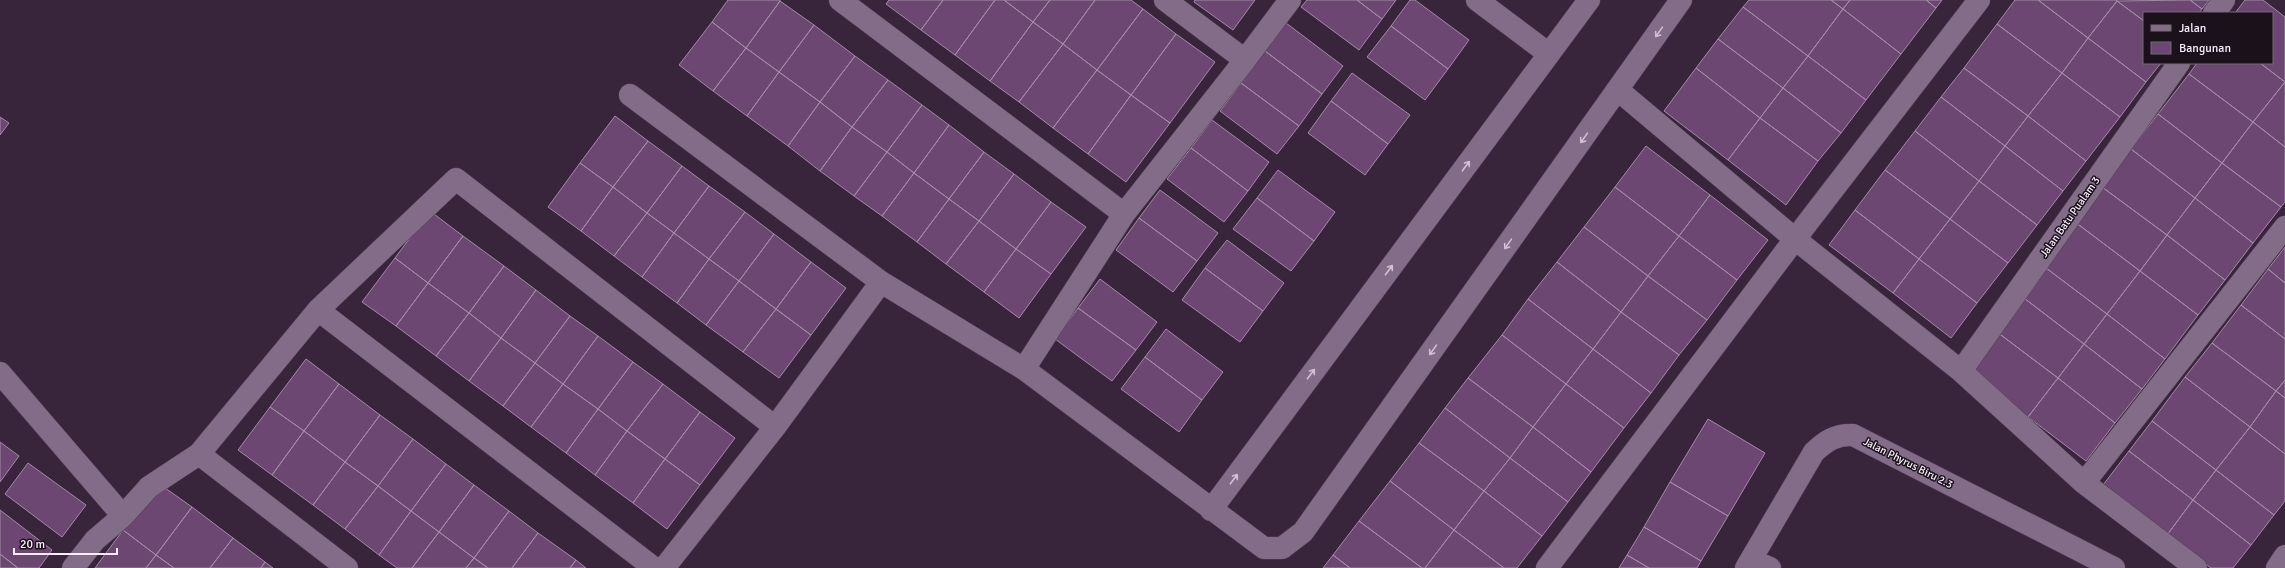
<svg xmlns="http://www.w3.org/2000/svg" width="2285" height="568" font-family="Signika,sans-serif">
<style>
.building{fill:#6b4771;stroke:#a48ba8}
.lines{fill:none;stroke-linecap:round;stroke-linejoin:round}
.minor-casing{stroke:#544257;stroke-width:23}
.minor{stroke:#836c87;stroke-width:22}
.oneway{stroke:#d2c1d5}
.labels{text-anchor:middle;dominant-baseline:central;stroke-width:3;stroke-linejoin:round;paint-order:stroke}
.street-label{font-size:11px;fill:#fdefff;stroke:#1a111b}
</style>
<rect width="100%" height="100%" fill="#38243b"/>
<path class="building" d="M728,0H780V1L746,48L712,22Z
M889,0H943L921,30L886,4Z
M943,0H995L955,55L921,30Z
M995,0H1004L1033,22L990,81L955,55Z
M1004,0H1050L1033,22Z
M1050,0H1095L1063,44L1033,22Z
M1095,0H1131L1143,9L1097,70L1063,44Z
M1195,0H1255L1233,30L1194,2Z
M1307,0H1357L1382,19L1359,50L1301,7Z
M1357,0H1396L1382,19Z
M1410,0H1415L1469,40L1448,69L1391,26Z
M1749,0H1831L1843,9L1808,56L1743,7Z
M1831,0H1850L1843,9Z
M1850,0H1926L1936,8L1901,54L1843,9Z
M1926,0H1942L1936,8Z
M2015,0H2038L2088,38L2062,73L1997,24Z
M2038,0H2116L2117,1L2088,38Z
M2190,0L2202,9L2199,13H2144V21L2117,1Z
M2190,0H2209L2202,9Z
M2245,0H2263L2285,17V82L2260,63H2272V13H2235Z
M780,1L814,25L779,72L746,48Z
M2117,1L2144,21V63H2161L2146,82L2088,38Z
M1743,7L1808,56L1783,88L1718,39Z
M1143,9L1176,34L1131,95L1097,70Z
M1843,9L1901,54L1866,100L1808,56Z
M712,22L746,48L713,91L679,65Z
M1033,22L1063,44L1019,102L990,81Z
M1286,23L1343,66L1322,94L1265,51Z
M1997,24L2062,73L2028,116L1964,68Z
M814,25L855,56L820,102L779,72Z
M1391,26L1448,69L1425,100L1367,57Z
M1176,34L1215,62L1170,123L1131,95Z
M2088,38L2146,82L2120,117L2062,73Z
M1718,39L1783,88L1760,118L1696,68Z
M1063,44L1097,70L1053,128L1019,102Z
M746,48L779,72L747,116L713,91Z
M1265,51L1322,94L1299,126L1241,83Z
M855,56L888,80L852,127L820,102Z
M1808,56L1866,100L1841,133L1783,88Z
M2197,63H2260L2285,82L2253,122L2189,74Z
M1696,68L1760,118L1728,160L1664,111Z
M1964,68L2028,116L2005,146L1941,97Z
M1097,70L1131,95L1088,154L1053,128Z
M779,72L820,102L788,146L747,116Z
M1352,73L1410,115L1388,144L1331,101Z
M2062,73L2120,117L2086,161L2028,116Z
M2189,74L2253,122L2222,163L2158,114Z
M888,80L922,105L887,152L852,127Z
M2285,82V147L2253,122Z
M1241,83L1299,126L1277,154L1220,111Z
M1783,88L1841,133L1818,161L1760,118Z
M1131,95L1170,123L1126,182L1088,154Z
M1941,97L2005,146L1979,181L1915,131Z
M1331,101L1388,144L1365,175L1308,133Z
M820,102L852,127L820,171L788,146Z
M922,105L949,125L914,173L887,152Z
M2158,114L2222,163L2195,198L2131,149Z
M615,116L648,141L613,187L580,163Z
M2028,116L2086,161L2063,191L2005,146Z
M0,117L9,123L0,135Z
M1760,118L1818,161L1786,205L1728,160Z
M1212,120L1269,162L1248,191L1191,148Z
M2253,122L2285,147V202L2281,207L2222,163Z
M949,125L984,152L949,199L914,173Z
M852,127L887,152L854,196L820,171Z
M1915,131L1979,181L1950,219L1885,170Z
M648,141L682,166L647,213L613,187Z
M1646,146L1710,195L1679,236L1615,187Z
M2005,146L2063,191L2037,225L1979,181Z
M1191,148L1248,191L1224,222L1167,179Z
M2131,149L2195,198L2167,235L2102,187Z
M887,152L914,173L882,216L854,196Z
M984,152L1014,174L979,221L949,199Z
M580,163L613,187L581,231L548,207Z
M2222,163L2281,207L2253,243L2195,198Z
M682,166L709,186L674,233L647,213Z
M1278,170L1335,212L1314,241L1257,198Z
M1885,170L1950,219L1919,259L1855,210Z
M914,173L949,199L917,242L882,216Z
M1014,174L1051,202L1016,249L979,221Z
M1979,181L2037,225L2008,263L1950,219Z
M709,186L745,212L709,259L674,233Z
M613,187L647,213L614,256L581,231Z
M1615,187L1679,236L1648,276L1584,227Z
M2102,187L2167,235L2140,271L2075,222Z
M1160,190L1218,233L1197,261L1139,218Z
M1710,195L1768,240L1737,280L1679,236Z
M1257,198L1314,241L1291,271L1233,229Z
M2195,198L2253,243L2225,280L2167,235Z
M949,199L979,221L946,264L917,242Z
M1051,202L1086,227L1051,274L1016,249Z
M1855,210L1919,259L1893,293L1829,245Z
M430,211L463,236L428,283L395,258Z
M745,212L774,234L739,281L709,259Z
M647,213L674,233L642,277L614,256Z
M1139,218L1197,261L1173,292L1116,250Z
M1950,219L2008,263L1977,303L1919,259Z
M979,221L1016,249L984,292L946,264Z
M2075,222L2140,271L2107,314L2042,265Z
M1584,227L1648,276L1621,312L1557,262Z
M674,233L709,259L677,303L642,277Z
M774,234L811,262L776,309L739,281Z
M2167,235L2225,280L2198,315L2140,271Z
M463,236L504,266L469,313L428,283Z
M1679,236L1737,280L1707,320L1648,276Z
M1227,240L1284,283L1263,311L1205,268Z
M2285,247V283L2268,269Z
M1016,249L1051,274L1019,318L984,292Z
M395,258L428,283L396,326L362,302Z
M709,259L739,281L706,325L677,303Z
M1919,259L1977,303L1951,338L1893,293Z
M811,262L846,288L811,335L776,309Z
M1557,262L1621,312L1593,349L1528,299Z
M2042,265L2107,314L2084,344L2020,295Z
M504,266L536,290L501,338L469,313Z
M1205,268L1263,311L1240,342L1182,300Z
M2268,269L2285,283V339L2241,305Z
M2140,271L2198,315L2165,359L2107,314Z
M1648,276L1707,320L1679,355L1621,312Z
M1100,279L1157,322L1136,350L1078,308Z
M739,281L776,309L743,352L706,325Z
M428,283L469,313L436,356L396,326Z
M536,290L570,316L535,363L501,338Z
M2020,295L2084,344L2058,378L1993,329Z
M1528,299L1593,349L1566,384L1502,335Z
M2241,305L2285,339V380L2276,391L2212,343Z
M1078,308L1136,350L1112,381L1055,339Z
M776,309L811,335L779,378L743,352Z
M1621,312L1679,355L1651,393L1593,349Z
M469,313L501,338L469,381L436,356Z
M2107,314L2165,359L2142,389L2084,344Z
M570,316L598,336L563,384L535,363Z
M1166,329L1223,372L1202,400L1145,357Z
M1993,329L2058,378L2028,417L1964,368Z
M1502,335L1566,384L1533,427L1468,378Z
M598,336L633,362L598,409L563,384Z
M501,338L535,363L503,406L469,381Z
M2212,343L2276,391L2250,427L2185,377Z
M2084,344L2142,389L2115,423L2058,378Z
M1593,349L1651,393L1624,428L1566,384Z
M1145,357L1202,400L1179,432L1121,389Z
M306,359L339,384L304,431L270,407Z
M633,362L663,384L627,431L598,409Z
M535,363L563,384L531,427L503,406Z
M2185,377L2250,427L2216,470L2152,421Z
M1468,378L1533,427L1510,458L1445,408Z
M2058,378L2115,423L2086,461L2028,417Z
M2285,380V398L2276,391Z
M339,384L380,415L345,462L304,431Z
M563,384L598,409L566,453L531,427Z
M663,384L700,412L665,459L627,431Z
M1566,384L1624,428L1591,472L1533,427Z
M2276,391L2285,398V454L2250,427Z
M270,407L304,431L272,475L238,450Z
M1445,408L1510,458L1484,491L1419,443Z
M598,409L627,431L595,475L566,453Z
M700,412L735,438L700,485L665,459Z
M380,415L413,439L378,486L345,462Z
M1708,419L1765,453L1728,516L1670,482Z
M2152,421L2216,470L2193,500L2129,451Z
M1533,427L1591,472L1568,502L1510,458Z
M2250,427L2285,454V501L2274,515L2216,470Z
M304,431L345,462L313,505L272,475Z
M627,431L665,459L633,503L595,475Z
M413,439L446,464L411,511L378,486Z
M0,442L19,456L0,482Z
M1419,443L1484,491L1454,530L1390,481Z
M2129,451L2193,500L2167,535L2103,485Z
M1510,458L1568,502L1542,536L1484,491Z
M665,459L700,485L667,529L633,503Z
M345,462L378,486L345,529L313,505Z
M28,463L86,505L62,537L5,494Z
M446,464L474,485L439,532L411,511Z
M2216,470L2274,515L2251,545L2193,500Z
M1390,481L1454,530L1425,568H1422L1359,521Z
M1670,482L1728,516L1701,561L1644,527Z
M158,483L192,507L156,555L123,530Z
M474,485L509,511L474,558L439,532Z
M378,486L411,511L379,555L345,529Z
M1484,491L1542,536L1517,568H1504L1454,530Z
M2193,500L2251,545L2233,568H2211L2167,535Z
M192,507L233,538L210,568H174L156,555Z
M0,510L52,550L39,568H18L0,554Z
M411,511L439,532L412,568H397L379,555Z
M509,511L538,533L512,568H488L474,558Z
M1359,521L1422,568H1350L1333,555Z
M1644,527L1701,561L1697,568H1649L1627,555Z
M123,530L156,555L146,568H95Z
M1454,530L1504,568H1425Z
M439,532L474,558L466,568H412Z
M538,533L576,560L570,568H512Z
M233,538L265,562L261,568H210Z
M0,554L18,568H0Z
M156,555L174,568H146Z
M1333,555L1350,568H1323Z
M1627,555L1649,568H1619Z
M474,558L488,568H466Z
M576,560L586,568H570Z
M265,562L273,568H261Z"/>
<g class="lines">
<defs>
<path id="minor" d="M840,0L1124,214
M1165,0L1245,60
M1477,0L1549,54
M2214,13L2224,0
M1618,90L1795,239L1961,371L2084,483L2196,568
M630,95L881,282L1024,369L1264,548H1282L1303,532L1681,0
M318,310L654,568
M1024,369L1124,214L1245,60L1290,0
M1961,371L2179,63
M0,373L123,516
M199,454L347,568
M2084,483L2285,227
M1211,510L1589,0
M1752,560L1770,568
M73,568L95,540L123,516L149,487L199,454L318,310L456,179L775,427
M664,568L775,427L881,282
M1547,568L1795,239L1979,0
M1746,568L1814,452C1826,441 1836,434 1853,435L2114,568
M2277,568L2285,556"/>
</defs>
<use href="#minor" class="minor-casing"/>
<use href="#minor" class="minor"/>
</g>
<defs><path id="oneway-shaft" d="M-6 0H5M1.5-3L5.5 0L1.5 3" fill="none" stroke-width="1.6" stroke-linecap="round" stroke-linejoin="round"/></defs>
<g class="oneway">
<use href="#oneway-shaft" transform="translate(1659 32) rotate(125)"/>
<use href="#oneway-shaft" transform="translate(1584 138) rotate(125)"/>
<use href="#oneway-shaft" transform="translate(1466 166) rotate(-53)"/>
<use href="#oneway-shaft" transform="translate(1508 244) rotate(125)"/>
<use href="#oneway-shaft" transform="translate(1389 270) rotate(-53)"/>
<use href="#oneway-shaft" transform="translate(1433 350) rotate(125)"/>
<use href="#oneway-shaft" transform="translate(1311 374) rotate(-53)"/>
<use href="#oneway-shaft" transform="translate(1234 479) rotate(-53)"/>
</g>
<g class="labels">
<g class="street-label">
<text transform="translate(2070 217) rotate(-55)">Jalan Batu Pualam 3</text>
<text transform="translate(1908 463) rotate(27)">Jalan Phyrus Biru 2.3</text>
</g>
</g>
<rect x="2143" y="12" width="130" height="52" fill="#1a111b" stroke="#756a76"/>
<rect x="2151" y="25" width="20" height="6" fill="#836c87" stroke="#756a76"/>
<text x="2179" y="32" font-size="12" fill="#fdefff">Jalan</text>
<rect x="2151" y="42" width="20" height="12" fill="#6b4771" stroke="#756a76"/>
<text x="2179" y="52" font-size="12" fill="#fdefff">Bangunan</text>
<path d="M14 548v6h103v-6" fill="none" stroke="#fdefff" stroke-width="2"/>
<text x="20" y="548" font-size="12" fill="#fdefff" stroke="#1a111b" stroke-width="3" paint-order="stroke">20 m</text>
</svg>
